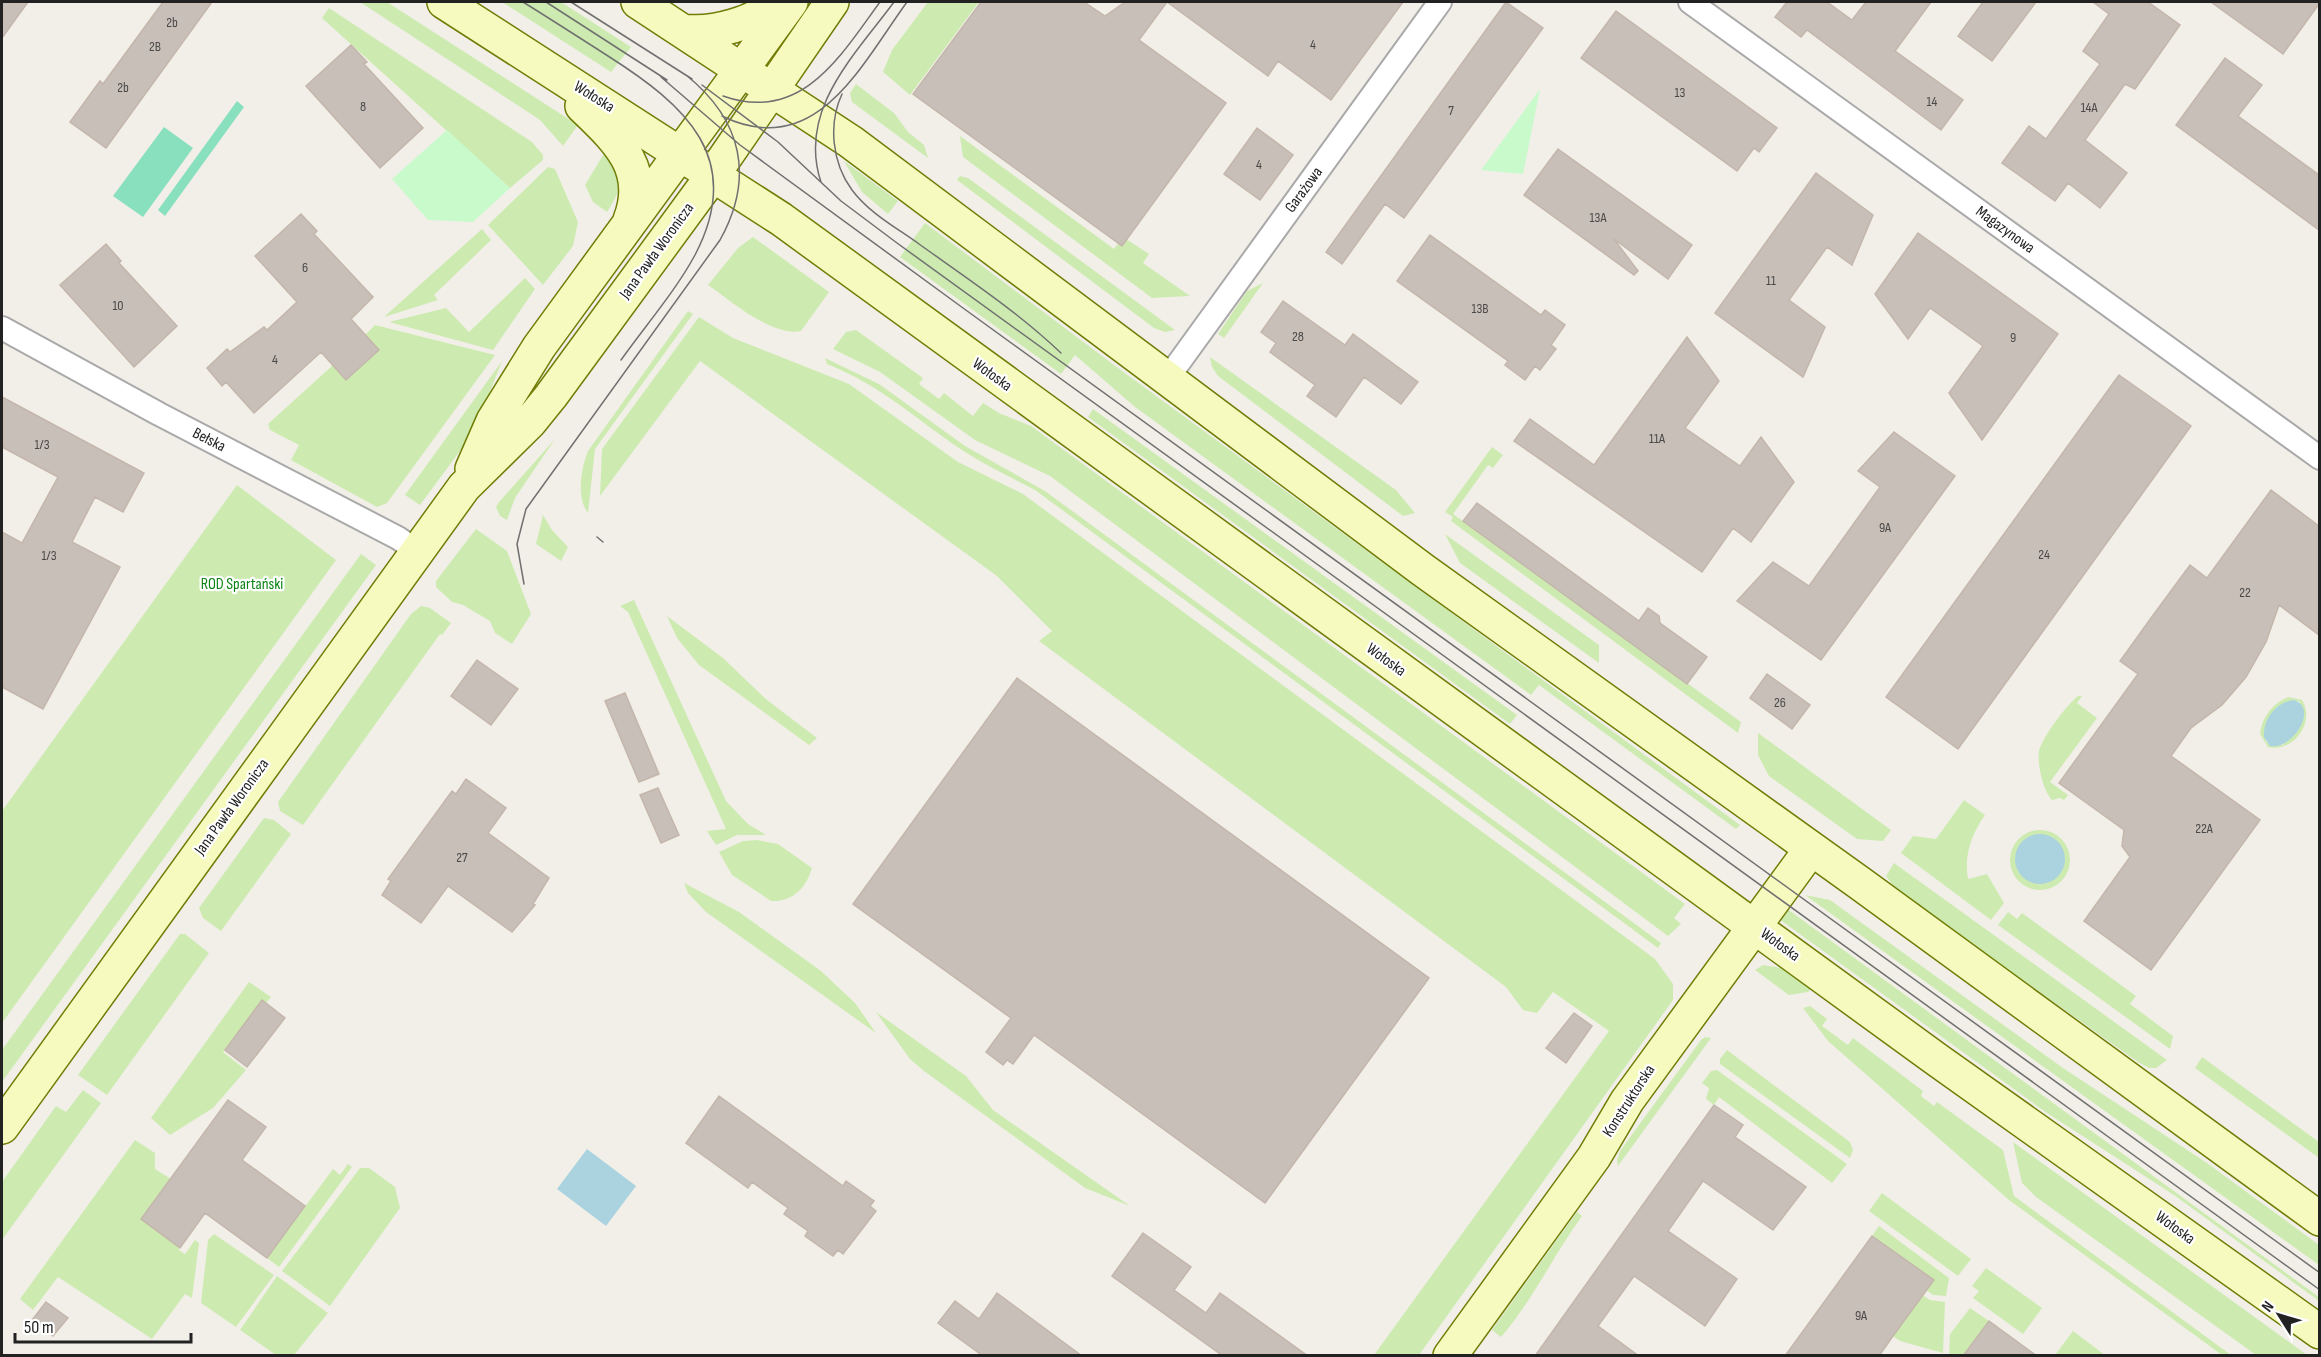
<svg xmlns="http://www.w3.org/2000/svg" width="2321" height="1357" font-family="'Sofia Sans Condensed',sans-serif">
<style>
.grass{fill:#cdebb0;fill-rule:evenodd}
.park{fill:#c8facc}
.pitch{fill:#88e0be}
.water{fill:#aad3df}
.building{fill:#c7bfb8;stroke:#c4b6ab;stroke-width:1.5}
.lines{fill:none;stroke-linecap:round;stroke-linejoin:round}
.street-casing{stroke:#a9a9a9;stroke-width:26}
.secondary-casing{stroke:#707d05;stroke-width:36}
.street{stroke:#fff;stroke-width:22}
.secondary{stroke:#f7fabf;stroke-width:33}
.tram{stroke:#707070;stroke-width:1.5}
.labels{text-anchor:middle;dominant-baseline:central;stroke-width:4.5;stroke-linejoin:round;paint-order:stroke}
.number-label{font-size:14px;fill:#4b4948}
.street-label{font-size:16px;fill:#222;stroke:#fff}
.park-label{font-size:16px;fill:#0c8416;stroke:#fff}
</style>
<rect width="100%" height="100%" fill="#f2efe9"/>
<path class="grass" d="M360,2H387L578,125L563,146L540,120Z
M502,2H561L631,47L611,72Z
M928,2H979L910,95L883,72L892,50Z
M329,8L532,142L543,155V160L510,188L322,18Z
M856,84L894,113L908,132L924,145L928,158L852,102L850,93Z
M960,136L1114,249L1123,237L1149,254L1143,263L1190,296L1152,298L963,157Z
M608,147C621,174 625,186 607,212L593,202L585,185Z
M844,161L898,201L888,214L862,192Z
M548,167L555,169L578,222L573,246L543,285L488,225Z
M960,176L968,178L1175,330L1165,332L1154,328L957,180Z
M925,223L1114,365L1740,825L1736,829L1539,685L1531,695L1135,407L1075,355L1061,374L900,257Z
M482,229L491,240L434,295L438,300L384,317Z
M753,237L829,292L801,331C772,337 731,301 708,285L738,248Z
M525,278L535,289L493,350L389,322L446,308L469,332Z
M1263,283L1224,338L1218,334L1247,291Z
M688,311L693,314L595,449L588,513C576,498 581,468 588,451Z
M699,317L733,338L849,384L958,462L1023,494L1655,959L1673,984V1000L1419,1355H1374L1609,1031L1553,992L1537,1013L1523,1010L1506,987L1039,641L1052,631L997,576L700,361L600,496L602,449Z
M375,325L495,355L387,503L377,507L291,460L299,445L270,430L268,424L333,365L346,380L379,350L365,335Z
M856,330L923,378L919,384L939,399L944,393L973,416L983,403L999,413L1031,426L1685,904L1674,918L1681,924L1668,936L1050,476L975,440L880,372L833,349L846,332Z
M1210,357L1396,490L1415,513L1403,516L1218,376L1212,367Z
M825,358L879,384L965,446L1045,491L1661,943L1658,948L1035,490C1010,477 985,465 962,450C914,418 882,386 827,364Z
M502,361L474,432L420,505L405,495Z
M1093,409L1517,715L1510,724L1088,417Z
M555,439L515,498L507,520L500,516L496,507L499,502Z
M1492,447L1503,455L1493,468L1488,465L1453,514L1741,722L1738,733L1451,521L1453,517L1445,512Z
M237,485L336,560L2,1023V811Z
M543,515L552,530L568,547L561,561L536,544Z
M476,529L507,551L531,614L512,644L495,633L490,621L463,605L452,602L436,587V581Z
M1445,534L1599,645V663L1460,563Z
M361,554L376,565L2,1082V1050Z
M634,600L726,801L748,824L766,835H737L716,845L707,831L726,829L628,612L620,606Z
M421,606L430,608L451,623L442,635L440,634L303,825L280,811L278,802L411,614Z
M667,616L723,658L767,700L817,738L809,745L699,665L677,638Z
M2078,696H2082L2077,703L2097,718L2050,782L2068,795L2064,800L2060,798L2052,800C2043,791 2037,764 2039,751C2042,738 2067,704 2078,696Z
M2288,697L2302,700C2316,722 2293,753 2268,747L2260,734C2262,717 2272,704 2288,697ZM2294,700L2300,702L2299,728L2283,745L2267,743C2258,724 2276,703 2294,700Z
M1758,733L1891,830L1883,841L1857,839L1769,776L1758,755Z
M1964,800L1985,815C1971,835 1964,855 1968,879L1987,874L2004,903L1991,920L1901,853L1913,836L1936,839Z
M264,818L274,820L291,834L221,931L203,918L199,908Z
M2010 860a30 30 0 1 1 60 0a30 30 0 1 1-60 0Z
M757,840L778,844L812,868C806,888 793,902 771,901L732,875L719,852L743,841Z
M1894,863L2167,1060L2156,1068H2149L2138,1062L1897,891L1886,876Z
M684,883L739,912L821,971L855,1003L876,1033L706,912L688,893Z
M1805,895L1830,900L2063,1068L2207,1163L2319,1245V1265Z
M1786,908L2319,1297V1301L2174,1195L2047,1113L1779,919Z
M2008,912L2017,919L2022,913L2136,996L2130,1004L2173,1036L2170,1049L1998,925Z
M180,934H185L209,953L107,1095L78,1075Z
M1763,965L1781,968L1811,989L1808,992L1789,995L1755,970Z
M249,982L271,997L266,1003L262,1001L223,1052L246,1070L213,1108L170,1135L151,1118Z
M1810,1006L1827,1019L1822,1026L1848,1045L1853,1038L1923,1091L1921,1096L1934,1106L1937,1102L2003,1150L2014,1196L2231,1355H2222L2009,1200L1828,1041L1803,1008Z
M876,1012L966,1076L993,1110L1130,1206L1085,1188L924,1071L910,1059Z
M1705,1037L1711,1038L1618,1166L1617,1160L1620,1151L1701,1040Z
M1727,1050L1850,1142L1853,1150L1850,1158L1720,1064V1059Z
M2202,1057L2319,1142V1158L2195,1068Z
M1717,1070L1847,1164L1832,1183L1719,1097L1714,1105L1706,1099L1709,1088L1702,1083L1711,1071Z
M83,1090L101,1103L2,1240V1182L56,1106L66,1112Z
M135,1140L155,1153V1169L171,1179L179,1250L185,1254L195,1240L199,1243L192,1298L185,1294L152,1339L58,1277L33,1310L20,1299Z
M2013,1142L2307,1355H2256L2036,1197L2022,1183Z
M348,1164L352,1167L279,1267L267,1258L333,1169L340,1175Z
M360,1168H369L395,1187L400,1208L330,1306L282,1271Z
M1882,1193L1971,1259L1958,1276L1869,1211Z
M1577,1212L1582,1216C1553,1256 1533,1300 1501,1337L1492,1330Z
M1879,1226L1949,1278L1946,1296L1933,1295L1926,1290L1933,1280L1872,1236Z
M214,1234L274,1275L236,1327L201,1303L208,1240Z
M1986,1268L2042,1308L2023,1334L1973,1298L1979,1291L1972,1286Z
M277,1276L328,1313L294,1355H276L240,1330Z
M1922,1295L1930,1300L1945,1302L1943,1353L1900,1341L1893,1336Z
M1970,1308L1989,1321L1965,1353L1967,1355L1949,1356L1950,1334Z
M2073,1331L2105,1355H2055Z"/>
<path class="park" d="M1540,89L1523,174L1481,170Z
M447,130L510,188L473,222L428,220L392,179Z"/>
<path class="pitch" d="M237,101L244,107L165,216L158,210Z
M164,127L193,148L143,217L113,196Z"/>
<path class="water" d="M2294,700C2319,708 2293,750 2270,746L2264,737C2263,719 2276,702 2294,700Z
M2015 859a25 25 0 1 1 50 0a25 25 0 1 1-50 0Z
M587,1149L636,1186L606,1226L557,1189Z"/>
<path class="building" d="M2,2H28L2,38Z
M163,2H212L106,148L70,122L100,81L103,84Z
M981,2H1084L1105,16L1125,2H1403L1331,100L1278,61L1268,76L1167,2L1139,40L1226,103L1122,246L913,94Z
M1506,2L1543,28L1404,218L1385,204L1342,264L1326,252Z
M1787,2H1827L1852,20L1866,2H1931L1895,51L1963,100L1941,130L1807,30L1801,37L1775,17Z
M1983,2H2036L1992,61L1958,36Z
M2093,2H2148L2180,25L2135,89L2125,84L2085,140L2127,173L2100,208L2068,183L2055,201L2002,163L2029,126L2046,139L2100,64L2083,51L2109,14Z
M2211,2H2319V4L2283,54Z
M1616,11L1777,128L1759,152L1754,148L1737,171L1581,58Z
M351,45L367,62L364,64L423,128L380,168L306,86Z
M2225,58L2262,85L2238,116L2319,175V230L2176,125Z
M1257,128L1293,155L1260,200L1224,174Z
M1558,149L1692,245L1668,279L1614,239L1638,271L1634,275L1524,195Z
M1816,173L1873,215L1852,265L1827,247L1789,300L1825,327L1803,377L1715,313Z
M301,214L317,231L314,234L373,297L351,319L379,350L346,380L321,352L254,413L226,382L222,386L207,368L227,349L230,352L264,327L267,330L297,302L255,256Z
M1918,233L2058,334L1982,440L1949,393L1983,346L1930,308L1908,339L1875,294Z
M1430,235L1541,315L1545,310L1565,325L1551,345L1556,349L1540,370L1535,366L1525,380L1505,365L1508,361L1397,281Z
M106,244L121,261L119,263L177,326L134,367L60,285Z
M1283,301L1345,345L1353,334L1418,382L1401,404L1364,377L1336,417L1307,396L1315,385L1270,352L1276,343L1261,332Z
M1687,337L1719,381L1685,428L1740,466L1761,437L1794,482L1751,542L1733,528L1702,572L1514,441L1530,419L1594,465Z
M2119,375L2191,426L1958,749L1886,697Z
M2,397L144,473L123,512L95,497L72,542L120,567L43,709L2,687V532L22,543L58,477L2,447Z
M1894,432L1955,476L1821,660L1737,601L1773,562L1809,586L1880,487L1858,471Z
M2271,490L2319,526V635L2279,605L2266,642L2246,677L2222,705L2191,728L2171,756L2260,820L2151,970L2084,921L2130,857L2122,846L2124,830L2059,783L2138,674L2120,661L2151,618L2190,565L2207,578Z
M1477,503L1639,621L1648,608L1659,616L1660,623L1707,657L1687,684L1463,521Z
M477,660L518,689L491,725L451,696Z
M1767,674L1810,705L1792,729L1750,698Z
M1017,678L1429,978L1265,1203L1034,1035L1013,1064L1007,1060L1003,1065L986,1052L1011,1018L853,904Z
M625,693L659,774L639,782L605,701Z
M466,779L506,808L488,833L549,878L533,904L535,905L512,932L448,886L421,923L382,895L391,881L388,879L452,791L456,794Z
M658,788L679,835L661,843L640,795Z
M262,1000L285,1018L247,1067L225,1050Z
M1574,1013L1592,1026L1566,1063L1546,1048Z
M719,1096L843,1186L846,1181L874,1201L870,1206L876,1211L843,1254L838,1250L833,1256L805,1236L808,1231L784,1214L788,1208L752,1182L748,1188L686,1143Z
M228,1100L266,1127L242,1160L305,1206L267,1258L205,1213L180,1248L141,1219Z
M1714,1105L1743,1125L1735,1137L1806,1187L1773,1230L1703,1181L1668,1231L1737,1279L1705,1326L1634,1276L1598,1326L1639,1356H1535Z
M1143,1233L1191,1267L1174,1290L1206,1313L1220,1293L1308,1356H1223L1112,1276Z
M1872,1236L1934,1280L1893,1336L1879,1356H1785Z
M997,1293L1082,1356H983L938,1323L955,1301L979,1319Z
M46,1302L68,1318L53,1336L32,1320Z
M1989,1321L2037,1356H1963Z"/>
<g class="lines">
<defs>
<path id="street" d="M1690,2L2320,458
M2,328L159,414L398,538L417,551
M1167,379L1440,2"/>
<path id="secondary" d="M444,2L781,219L1936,1059L2320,1332
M638,2L851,142L1423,570L1861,884L2320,1219
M683,31C713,35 756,23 778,2
M582,106C616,139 650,168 630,220
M472,469L493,421L539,347L791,2
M2,1127L464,487L530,422L551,396L713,175L832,2
M1450,1356L1594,1157L1627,1101L1811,849"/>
</defs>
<use href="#street" class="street-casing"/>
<use href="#secondary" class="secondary-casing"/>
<use href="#street" class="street"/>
<use href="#secondary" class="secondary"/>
<path class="tram" d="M523,2C552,20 580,38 608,56C685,105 746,158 695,255C675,292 645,326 621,360
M546,2L667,80
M571,2L692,79
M661,77L740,145L963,308L2320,1290
M702,85L778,142L841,201L897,243L2320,1273
M842,94C828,124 832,163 852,190C869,213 897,228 919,244C968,279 1018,312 1061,353
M723,96C802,124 841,55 880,2
M722,116C816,162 861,65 907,2
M821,182C797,110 855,55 894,2
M597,537L603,542
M524,584L517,544L526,509L720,240C755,177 742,120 686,75"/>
</g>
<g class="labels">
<g class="number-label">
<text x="172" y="22">2b</text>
<text x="1313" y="44">4</text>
<text x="155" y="46">2B</text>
<text x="123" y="87">2b</text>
<text x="1680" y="92">13</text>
<text x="1932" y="101">14</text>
<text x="363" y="106">8</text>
<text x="2089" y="107">14A</text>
<text x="1451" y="110">7</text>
<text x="1259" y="164">4</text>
<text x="1598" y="217">13A</text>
<text x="305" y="267">6</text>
<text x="1771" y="280">11</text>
<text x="118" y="305">10</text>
<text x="1480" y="308">13B</text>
<text x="1298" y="336">28</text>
<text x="2013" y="337">9</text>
<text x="275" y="359">4</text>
<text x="1657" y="438">11A</text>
<text x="42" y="444">1/3</text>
<text x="1885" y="527">9A</text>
<text x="2044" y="554">24</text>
<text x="49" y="555">1/3</text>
<text x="2245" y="592">22</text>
<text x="1780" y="702">26</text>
<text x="2204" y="828">22A</text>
<text x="462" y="857">27</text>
<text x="1861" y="1315">9A</text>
</g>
<g class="street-label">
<text transform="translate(594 97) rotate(32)">Wołoska</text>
<text transform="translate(1304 190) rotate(-54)">Garażowa</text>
<text transform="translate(2005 230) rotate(36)">Magazynowa</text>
<text transform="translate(657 251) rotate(-54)">Jana Pawła Woronicza</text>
<text transform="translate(992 375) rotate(36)">Wołoska</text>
<text transform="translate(209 440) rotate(27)">Bełska</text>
<text transform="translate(1386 660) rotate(36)">Wołoska</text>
<text transform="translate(232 807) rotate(-54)">Jana Pawła Woronicza</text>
<text transform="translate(1780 945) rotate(36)">Wołoska</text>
<text transform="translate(1629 1101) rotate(-57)">Konstruktorska</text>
<text transform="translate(2175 1228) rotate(36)">Wołoska</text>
</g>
<g class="park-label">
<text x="242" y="584">ROD Spartański</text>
</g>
</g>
<rect width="2321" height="1357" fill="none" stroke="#222222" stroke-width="6"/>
<g transform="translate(2279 1315) rotate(307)" stroke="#ffffff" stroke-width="4.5" paint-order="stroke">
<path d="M0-4.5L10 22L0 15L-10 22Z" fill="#222222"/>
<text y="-9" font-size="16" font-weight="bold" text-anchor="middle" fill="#222222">N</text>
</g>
<path d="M15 1333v9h176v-9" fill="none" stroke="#222222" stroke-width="3"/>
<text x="24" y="1333" font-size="18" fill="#222222" stroke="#ffffff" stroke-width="4.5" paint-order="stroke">50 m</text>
</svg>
